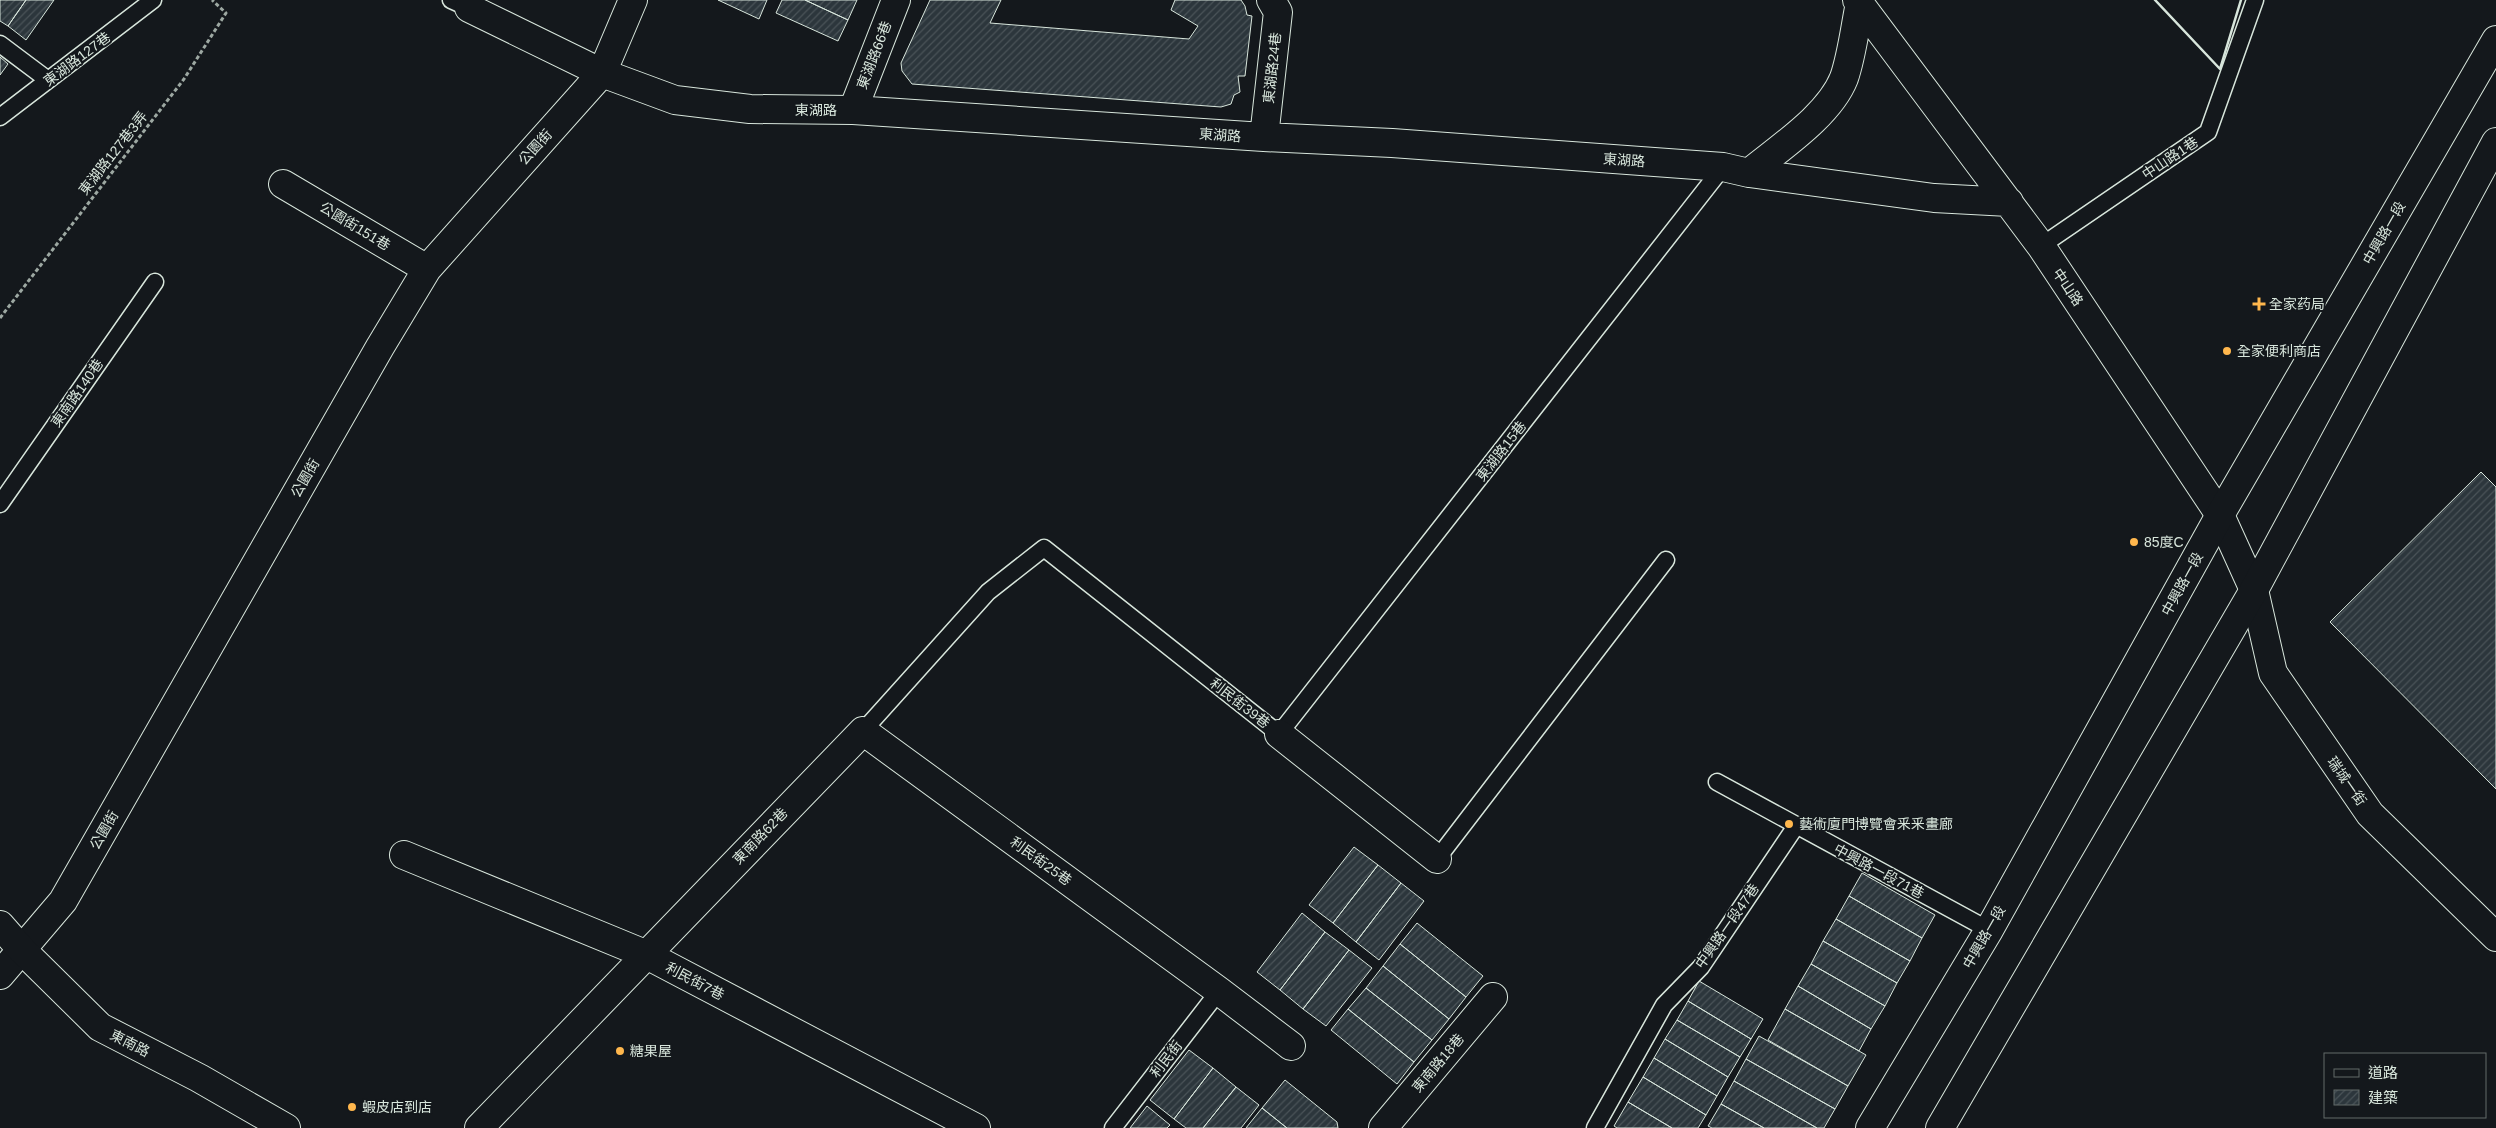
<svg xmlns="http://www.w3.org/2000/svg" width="2496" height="1128" font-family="Helvetica,'Noto Sans TC',sans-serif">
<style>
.building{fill:url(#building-hatch);stroke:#d8e6dc}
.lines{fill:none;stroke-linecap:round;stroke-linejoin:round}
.lane-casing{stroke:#d8e6dc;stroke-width:19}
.street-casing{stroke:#d8e6dc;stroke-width:30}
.secondary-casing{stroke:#d8e6dc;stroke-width:30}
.primary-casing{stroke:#d8e6dc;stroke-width:30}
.path{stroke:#9da8a2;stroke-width:3;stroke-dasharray:4 2.5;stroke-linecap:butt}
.lane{stroke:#14181c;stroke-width:16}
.street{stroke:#14181c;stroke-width:28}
.secondary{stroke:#14181c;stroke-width:28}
.primary{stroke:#14181c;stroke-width:28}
.wall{stroke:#d8e6dc;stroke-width:2.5}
.poi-dot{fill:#ffb74d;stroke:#14181c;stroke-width:2}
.labels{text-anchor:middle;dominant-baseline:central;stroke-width:4;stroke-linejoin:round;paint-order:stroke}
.street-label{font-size:14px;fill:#d8e6dc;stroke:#14181c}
.poi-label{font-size:14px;fill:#d8e6dc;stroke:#14181c;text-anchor:start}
</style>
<defs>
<pattern id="building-hatch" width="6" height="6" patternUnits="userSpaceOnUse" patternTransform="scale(1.25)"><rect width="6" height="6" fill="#2c363c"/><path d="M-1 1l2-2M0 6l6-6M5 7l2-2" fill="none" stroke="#4a5358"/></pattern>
</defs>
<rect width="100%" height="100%" fill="#14181c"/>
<path class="building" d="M0,0H26L8,26L0,21Z
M26,0H54L26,40L8,26Z
M718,0H767L759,19Z
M782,0H805L848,20L838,41L776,13Z
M805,0H857L848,20Z
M930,0H1001L990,23L1189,39L1198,26L1171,10L1175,0H1241L1245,6L1247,15L1252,16L1245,76H1238L1240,92L1234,95L1231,104L1221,107L912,84L902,71L901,63Z
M0,57L8,64L0,75Z
M2481,472L2496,487V789L2330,622Z
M1354,847L1378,865L1333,923L1309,905Z
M1378,865L1401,883L1356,942L1333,923Z
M1862,873L1935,915L1922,938L1849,896Z
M1401,883L1424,901L1379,960L1356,942Z
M1849,896L1922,938L1910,961L1836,919Z
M1302,913L1325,932L1280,990L1257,972Z
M1836,919L1910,961L1897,983L1823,941Z
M1417,923L1483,976L1466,997L1400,944Z
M1325,932L1349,950L1303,1009L1280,990Z
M1823,941L1897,983L1885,1006L1811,964Z
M1400,944L1466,997L1449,1019L1383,966Z
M1349,950L1372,968L1326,1026L1303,1009Z
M1811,964L1885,1006L1871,1029L1798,986Z
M1383,966L1449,1019L1432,1040L1366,988Z
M1699,981L1763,1019L1751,1039L1688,1001Z
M1798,986L1871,1029L1859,1051L1785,1009Z
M1366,988L1432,1040L1414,1062L1348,1009Z
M1688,1001L1751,1039L1740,1057L1677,1020Z
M1348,1009L1414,1062L1397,1084L1331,1030Z
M1785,1009L1866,1055L1848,1086L1768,1040Z
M1677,1020L1740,1057L1728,1077L1665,1039Z
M1759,1036L1848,1086L1835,1109L1746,1059Z
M1665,1039L1728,1077L1717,1096L1654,1058Z
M1189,1050L1213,1068L1174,1119L1150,1100Z
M1654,1058L1717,1096L1706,1115L1643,1077Z
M1746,1059L1835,1109L1824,1128H1817L1734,1081Z
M1213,1068L1236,1087L1203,1128H1186L1174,1119Z
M1643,1077L1706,1115L1698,1128H1672L1628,1102Z
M1285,1080L1337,1122L1338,1128H1287L1262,1108Z
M1734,1081L1817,1128H1764L1721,1104Z
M1236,1087L1259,1105L1241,1128H1203Z
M1628,1102L1672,1128H1617L1614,1126Z
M1721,1104L1764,1128H1712L1708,1126Z
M1147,1106L1170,1125L1167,1128H1130Z
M1262,1108L1287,1128H1246Z"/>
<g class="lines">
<defs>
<path id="lane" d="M451,0L469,8
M0,44L48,80
M0,117L153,0
M2041,246L2208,132L2255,0
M0,504L155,282
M863,731L988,592L1044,548L1279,734L1723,167
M1717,782L1989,930
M1437,859L1666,560
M1113,1128L1219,991
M1595,1128L1664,1005L1701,967L1796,826"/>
<path id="street" d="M1857,0L2041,246L2220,515L2254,590L2273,673L2370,814L2496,937
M469,8L602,73L675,100L750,109L853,110L1264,137L1392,143L1723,167L1749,173L1934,198L2009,202
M853,110L896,0
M1264,137L1278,12L1271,0
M1749,173C1779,148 1829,116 1844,78C1852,55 1855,27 1860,3
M283,184L427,269
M1279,734L1437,859
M404,855L645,954L976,1128
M0,975L63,901L380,347L427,269L602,73L633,0
M479,1128L863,731L1219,991L1291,1046
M1383,1128L1493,997"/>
<path id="secondary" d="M0,925L22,950L100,1027L199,1078L286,1128"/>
<path id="primary" d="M1870,1128L1989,930L2220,515L2496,40
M1940,1128L2254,590L2496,142"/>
</defs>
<use href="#lane" class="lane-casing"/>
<use href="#street" class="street-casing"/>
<use href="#secondary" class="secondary-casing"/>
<use href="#primary" class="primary-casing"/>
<path class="path" d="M0,318L184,79L226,13L212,0"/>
<use href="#lane" class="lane"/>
<use href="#street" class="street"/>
<use href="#secondary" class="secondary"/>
<use href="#primary" class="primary"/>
<path class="wall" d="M2155,0L2220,69L2241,0"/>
</g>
<g class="poi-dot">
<path d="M2256.5 296.5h5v5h5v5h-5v5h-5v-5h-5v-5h5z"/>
<circle cx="2227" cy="351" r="5"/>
<circle cx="2134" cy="542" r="5"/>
<circle cx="1789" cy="824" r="5"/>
<circle cx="620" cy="1051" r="5"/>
<circle cx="352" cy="1107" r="5"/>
</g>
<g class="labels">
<g class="street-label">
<text transform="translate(874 55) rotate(-69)">東湖路66巷</text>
<text transform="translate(77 59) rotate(-37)">東湖路127巷</text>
<text transform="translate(1272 68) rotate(-84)">東湖路24巷</text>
<text x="816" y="110">東湖路</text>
<text transform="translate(1220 135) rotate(4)">東湖路</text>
<text transform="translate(535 147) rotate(-48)">公園街</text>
<text transform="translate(113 153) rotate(-52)">東湖路127巷3弄</text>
<text transform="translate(2170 158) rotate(-34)">中山路1巷</text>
<text transform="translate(1624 160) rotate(4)">東湖路</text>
<text transform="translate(355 226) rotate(31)">公園街151巷</text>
<text transform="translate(2384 233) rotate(-60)">中興路一段</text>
<text transform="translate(2068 287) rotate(56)">中山路</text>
<text transform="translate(77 393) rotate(-55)">東南路140巷</text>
<text transform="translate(1501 451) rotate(-52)">東湖路15巷</text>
<text transform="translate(305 478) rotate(-60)">公園街</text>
<text transform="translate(2182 584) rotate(-61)">中興路一段</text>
<text transform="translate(1240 703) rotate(38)">利民街39巷</text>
<text transform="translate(2347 781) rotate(55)">瑞城一街</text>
<text transform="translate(104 830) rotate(-60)">公園街</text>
<text transform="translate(760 836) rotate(-46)">東南路62巷</text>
<text transform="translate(1041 861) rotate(36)">利民街25巷</text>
<text transform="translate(1879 871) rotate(28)">中興路一段71巷</text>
<text transform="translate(1727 926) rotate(-55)">中興路一段47巷</text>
<text transform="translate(1984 937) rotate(-60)">中興路一段</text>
<text transform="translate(695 981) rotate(28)">利民街7巷</text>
<text transform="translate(130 1043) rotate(27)">東南路</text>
<text transform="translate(1166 1059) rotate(-52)">利民街</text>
<text transform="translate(1438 1063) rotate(-50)">東南路18巷</text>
</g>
<g class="poi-label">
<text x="2269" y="304">全家药局</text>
<text x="2237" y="351">全家便利商店</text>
<text x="2144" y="542">85度C</text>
<text x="1799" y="824">藝術廈門博覽會釆釆畫廊</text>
<text x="630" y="1051">糖果屋</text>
<text x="362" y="1107">蝦皮店到店</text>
</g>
</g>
<rect x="2324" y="1053" width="162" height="65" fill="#14181c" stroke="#626a69"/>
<rect x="2334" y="1069" width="25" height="8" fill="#14181c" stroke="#626a69"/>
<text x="2368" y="1078" font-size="15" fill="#d8e6dc">道路</text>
<rect x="2334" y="1090" width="25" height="15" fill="url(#building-hatch)" stroke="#626a69"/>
<text x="2368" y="1103" font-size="15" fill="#d8e6dc">建築</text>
</svg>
